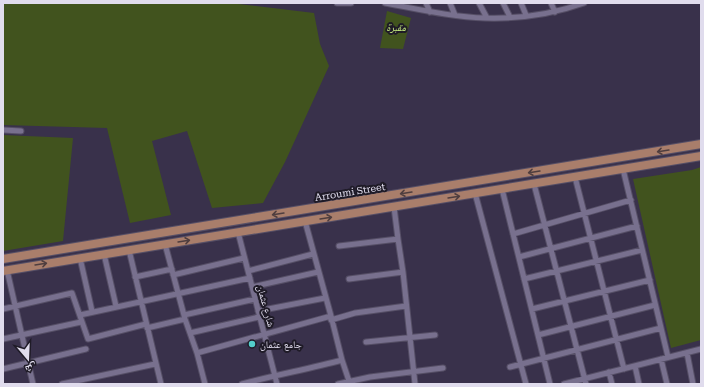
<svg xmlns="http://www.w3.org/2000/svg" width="704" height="387" font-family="'Roboto Serif','Noto Naskh Arabic',serif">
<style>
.green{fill:#41531e}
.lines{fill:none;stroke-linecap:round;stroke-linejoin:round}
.minor-casing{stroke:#564f66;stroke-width:7}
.primary-casing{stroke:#564f66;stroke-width:10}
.minor{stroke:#78708e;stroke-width:5}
.primary{stroke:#a97e6b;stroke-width:8}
.oneway{stroke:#4f3e3f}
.poi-dot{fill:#53cdcb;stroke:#1f1b27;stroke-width:1.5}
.labels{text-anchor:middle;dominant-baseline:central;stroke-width:4;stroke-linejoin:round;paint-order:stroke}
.park-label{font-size:10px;font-style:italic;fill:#caf280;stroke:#1f1b27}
.street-label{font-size:10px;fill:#e0dced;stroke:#1f1b27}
.poi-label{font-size:10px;fill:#e0dced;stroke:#1f1b27;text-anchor:start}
</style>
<rect width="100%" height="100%" fill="#39314b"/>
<path class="green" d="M3,3H230L314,13L320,44L329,66L285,162L263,203L212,208L187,131L152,141L171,215L130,223L107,128L3,125Z
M387,11L411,18L403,49L380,48Z
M3,135L73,138L63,241L3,251Z
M701,167V340L671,348L633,179L692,170Z"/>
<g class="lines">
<defs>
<path id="minor" d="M337,3H351
M385,3C418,9 451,17 485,18C518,19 553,14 584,3
M426,3L430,12
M450,3L455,15
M479,3L487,18
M503,3L510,17
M521,3L526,15
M551,3L555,12
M3,130L21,131
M623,169L668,357
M575,177L624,369
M534,184L586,384
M502,189L550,384
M475,193L526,384
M394,207L398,239L403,272L415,384
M305,221L331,316L342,360L350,384
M238,232L277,384
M513,234L631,200
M165,244L185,319L197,353L205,384
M339,246L398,239
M129,250L161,384
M104,254L116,306
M519,257L637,226
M80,258L92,311
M7,270L33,384
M248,271L313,254
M173,275L244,258
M135,277L172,269
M349,279L403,272
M524,279L642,250
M252,287L318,272
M3,309L72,293L88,339L146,324
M532,309L650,280
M258,311L325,298
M80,315L250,278
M184,315L255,299
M331,320L355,313L406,306
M147,328L185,319
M190,333L259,317
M538,335L655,305
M3,339L81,322
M366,342L435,335
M197,353L331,316
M687,353L693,384
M661,359L667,384
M635,366L639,384
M510,367L661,328
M3,369L86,349
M609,372L612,384
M62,384L155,364
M242,384C275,375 309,369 342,360
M338,384L370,377L443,368
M564,384L701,349"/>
<path id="primary" d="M3,259L701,144
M3,271L701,156"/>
</defs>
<use href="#minor" class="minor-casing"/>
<use href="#primary" class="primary-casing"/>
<use href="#minor" class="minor"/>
<use href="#primary" class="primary"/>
</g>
<defs><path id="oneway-shaft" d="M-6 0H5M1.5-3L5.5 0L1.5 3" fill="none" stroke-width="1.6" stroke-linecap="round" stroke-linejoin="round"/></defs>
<g class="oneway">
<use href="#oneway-shaft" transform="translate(663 151) rotate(171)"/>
<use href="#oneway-shaft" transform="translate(534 172) rotate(171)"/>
<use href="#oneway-shaft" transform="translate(406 193) rotate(171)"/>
<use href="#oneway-shaft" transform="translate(454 197) rotate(-9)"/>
<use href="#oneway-shaft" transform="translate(278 214) rotate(171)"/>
<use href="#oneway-shaft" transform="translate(326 218) rotate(-9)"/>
<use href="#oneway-shaft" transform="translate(184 241) rotate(-9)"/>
<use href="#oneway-shaft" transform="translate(41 264) rotate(-9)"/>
</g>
<circle class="poi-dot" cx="252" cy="344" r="4"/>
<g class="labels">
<g class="park-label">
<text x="396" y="27">مقبرة</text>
</g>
<g class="street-label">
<text transform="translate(350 192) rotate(-9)">Arroumi Street</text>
<text transform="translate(266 306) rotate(75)">شارع عثمان</text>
</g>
<g class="poi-label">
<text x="260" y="344">جامع عثمان</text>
</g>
</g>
<rect width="704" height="387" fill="none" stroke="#e0dced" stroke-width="8"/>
<g transform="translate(28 359) rotate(161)" stroke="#1f1b27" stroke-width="3" paint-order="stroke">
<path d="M0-3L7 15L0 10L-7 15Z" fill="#e0dced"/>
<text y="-6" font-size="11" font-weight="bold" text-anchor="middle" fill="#e0dced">ش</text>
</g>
</svg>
